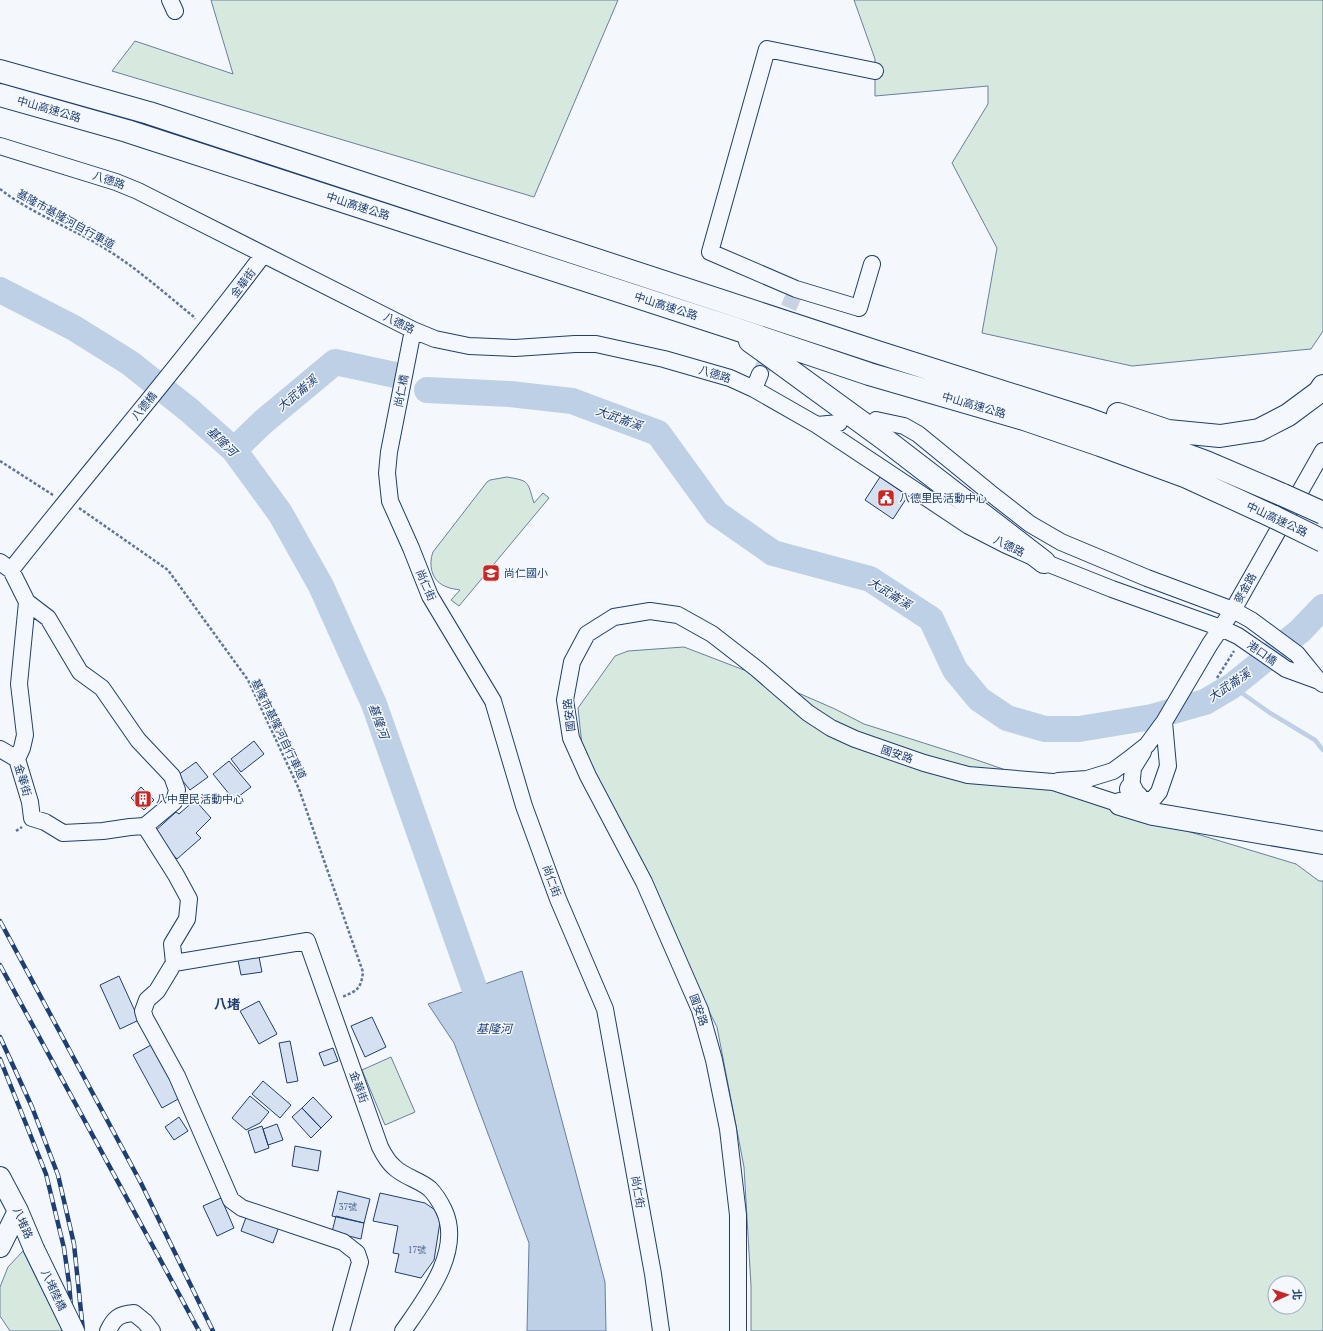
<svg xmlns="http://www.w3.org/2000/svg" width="1323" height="1331" font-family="'PT Serif','Noto Sans TC',serif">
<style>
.green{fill:#d7e8df;stroke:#687fa3;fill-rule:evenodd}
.water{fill:#bed0e5;stroke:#687fa3}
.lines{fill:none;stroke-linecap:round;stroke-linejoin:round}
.stream{stroke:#bed0e5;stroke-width:4.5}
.river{stroke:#bed0e5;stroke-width:26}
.building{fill:#d5e0f0;stroke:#1d3f73}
.minor-tunnel{stroke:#c9d2e0;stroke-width:16;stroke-dasharray:16 8;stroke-linecap:butt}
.minor-casing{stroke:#1d3f73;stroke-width:18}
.major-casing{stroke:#1d3f73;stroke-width:22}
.highway-casing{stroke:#1d3f73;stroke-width:24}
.path{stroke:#5e769c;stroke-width:2.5;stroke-dasharray:3 2;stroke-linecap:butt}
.minor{stroke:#f4f7fb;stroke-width:16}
.major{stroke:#f4f7fb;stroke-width:20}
.highway{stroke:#f4f7fb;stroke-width:22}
.rail-casing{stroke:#1d3f73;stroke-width:4.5}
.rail{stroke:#f4f7fb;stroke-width:3;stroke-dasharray:9;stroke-linecap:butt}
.major-bridge-casing{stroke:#1d3f73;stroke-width:22;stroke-linecap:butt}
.highway-bridge-casing{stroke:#1d3f73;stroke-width:24;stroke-linecap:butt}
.major-bridge{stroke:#f4f7fb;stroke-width:20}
.highway-bridge{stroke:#f4f7fb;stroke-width:22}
.labels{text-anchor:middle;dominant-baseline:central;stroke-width:3;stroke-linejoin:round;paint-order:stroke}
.number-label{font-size:9px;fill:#4b6792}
.street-label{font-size:11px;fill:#1d3f73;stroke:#f4f7fb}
.poi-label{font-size:11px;fill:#1d3f73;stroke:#f4f7fb;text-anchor:start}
.water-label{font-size:12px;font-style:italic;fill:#1d3f73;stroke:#f4f7fb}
.quarter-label{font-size:13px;font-weight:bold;fill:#1d3f73;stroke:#f4f7fb}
</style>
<rect width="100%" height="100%" fill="#f4f7fb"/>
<path class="green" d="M211,0H618L534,197L112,71L135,41L233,74Z
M854,0H1323V331L1311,349L1132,366L982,333L997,248L952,163L988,104V86L875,96V59Z
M507,477C530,481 527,481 534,503L543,493L549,498L459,606L451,600L460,590C456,589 451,589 447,587C432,582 428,566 433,552L487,482L490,480Z
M684,647L757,675L835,709L864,724L974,759L1144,818L1296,864L1319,881H1323V1331H751V1286L744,1167L717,1027L584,765L578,708L615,656L628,651ZM1275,1283H1299V1307H1275Z
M391,1057L415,1112L385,1125L362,1070Z
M23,1251L63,1331H10L0,1316V1287L8,1267Z"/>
<path class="water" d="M522,971L605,1282L606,1331H527L529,1243L454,1043L428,1004Z"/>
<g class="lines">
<path class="stream" d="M1232,686L1270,713L1315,740L1323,750"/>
<path class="river" d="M0,290L74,328L130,363L189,410L234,450L280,513L321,586L374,704L486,1021
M427,390L510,394L572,401L658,433L716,513L773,553L870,579L931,619L955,670L979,699L1007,718L1045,729H1079L1152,717L1205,702L1232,686L1300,631L1323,607
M234,450L263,422L335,362L395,375"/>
</g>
<path class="building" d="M880,477L908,496L893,519L865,500Z
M254,741L264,754L241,772L231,759Z
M229,761L251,787L234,800L213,774Z
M196,762L208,777L190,790L178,775Z
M141,787L154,800L144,810L131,798Z
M195,800L211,818L196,833L201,838L177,859L153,833L176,812L179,814Z
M258,952L262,972L241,975L237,955Z
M119,976L139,1020L120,1029L100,985Z
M259,1001L277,1034L259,1044L240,1011Z
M372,1017L386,1047L365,1057L351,1026Z
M290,1041L298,1081L287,1083L279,1043Z
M151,1045L180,1098L162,1108L133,1055Z
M333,1048L338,1061L324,1066L319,1053Z
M263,1081L291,1105L280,1118L252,1094Z
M250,1096L269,1112L260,1123L246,1130L232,1118Z
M313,1097L332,1117L321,1128L302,1108Z
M302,1108L321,1128L311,1138L292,1117Z
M179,1117L188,1131L174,1140L165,1127Z
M277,1124L283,1140L268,1145L263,1129Z
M262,1126L269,1148L255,1153L248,1131Z
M295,1146L321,1151L318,1171L292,1166Z
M338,1191L370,1199L364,1223L332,1216Z
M380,1193L425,1203L435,1210L440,1222L434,1260L421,1278L395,1272L399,1254L393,1253L398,1226L373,1221Z
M221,1198L234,1228L217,1236L203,1206Z
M248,1212L280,1224L273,1243L241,1231Z
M336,1216L364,1223L361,1239L332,1232Z"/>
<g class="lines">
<path class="minor-tunnel" d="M760,374L794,295"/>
<defs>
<path id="minor" d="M170,0L175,11
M0,146L116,182L138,191L413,330L435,339L469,346L515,348L575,344H596L664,359L730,378L754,389L817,425L969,526L1004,544L1044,562L1112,589L1221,628L1238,636L1286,669L1319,681L1323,684
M872,264L859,308L796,289L710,252L767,49L875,71
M413,330L389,452L387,473L390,501L411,548L430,596L493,701L524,806L558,899L605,1009L653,1274L661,1331
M754,389L760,374
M876,420L904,426L918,434L989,492L1030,524L1061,542L1147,578L1233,610L1251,620L1297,654L1319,681
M817,425L839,423
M0,562L11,570L27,602L48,618L80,672L102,688L138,740L172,776L177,790L174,802L145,826
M11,570C94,465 182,363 263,255
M27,602L19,684L25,735L22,748L17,759L30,802L32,818L45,822L63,833L103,831L130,827L145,826L176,875L189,899L187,919L172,944L174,963L157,991L147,1000L143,1011L145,1018L177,1076L231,1200L242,1208L343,1242L357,1253L360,1262L341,1331
M0,749L17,759
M1058,781L1087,779L1113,771L1128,760L1147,745L1164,722L1210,644L1233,610L1323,451
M1139,795L1135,794L1131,789L1133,768L1143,752
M174,963L307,941L380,1147C384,1155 388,1162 394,1167C404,1177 420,1180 430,1189C436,1195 440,1202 444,1210C463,1251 426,1298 403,1331
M108,1331C114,1318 119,1314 134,1313L145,1322L152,1331
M738,1331V1215L728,1129L714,1060L700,1010L644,882L588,776L571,738L565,700L572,662L587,634L614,617L650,611L678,615L712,634L757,669L808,713L831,728L855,739L924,763L968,775L1053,782L1120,804H1138L1154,798L1159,792L1168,766L1164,722"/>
<path id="major" d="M0,1177L18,1211L34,1249
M0,1247L18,1211"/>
<path id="highway" d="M0,71L149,113L877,352L1088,419L1206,462L1283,495
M0,95L127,131L733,328L869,374L1024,419L1100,445L1187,477L1274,517
M750,341L883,438L1044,562
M1118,414L1168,431L1220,436L1259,430L1288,415L1319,392L1323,386
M1131,789L1138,804L1152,813
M1120,804L1153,814L1323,843"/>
</defs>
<use href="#minor" class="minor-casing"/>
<use href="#major" class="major-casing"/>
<use href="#highway" class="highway-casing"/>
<path class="path" d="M0,189C28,211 62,224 94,242C130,262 162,291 194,317L195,319
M0,461L53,495
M79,508L168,570L248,680L299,789L363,972C361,989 357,991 342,997
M1217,678L1234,651
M16,831L22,827"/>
<use href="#minor" class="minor"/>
<use href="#major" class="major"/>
<use href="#highway" class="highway"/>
<defs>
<path id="rail" d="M0,921L141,1183L213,1331
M0,965L199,1331
M0,1037L32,1107L58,1175L74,1244L83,1331
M0,1059L46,1174L64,1248L69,1283L73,1331"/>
</defs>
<use href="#rail" class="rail-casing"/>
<use href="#rail" class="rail"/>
<defs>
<path id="major-bridge" d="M34,1249L74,1331"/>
<path id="highway-bridge" d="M1283,495L1323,513
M1274,517L1323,541"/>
</defs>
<use href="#major-bridge" class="major-bridge-casing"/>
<use href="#highway-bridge" class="highway-bridge-casing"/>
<use href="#major-bridge" class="major-bridge"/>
<use href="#highway-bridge" class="highway-bridge"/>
</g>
<defs>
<symbol id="civic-square" viewBox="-11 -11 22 22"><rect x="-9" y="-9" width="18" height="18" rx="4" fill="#c62828" stroke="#f4f7fb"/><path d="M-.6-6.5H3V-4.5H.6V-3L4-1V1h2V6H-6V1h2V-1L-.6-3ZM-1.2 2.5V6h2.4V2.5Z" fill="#fff"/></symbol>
<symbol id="school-square" viewBox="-11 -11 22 22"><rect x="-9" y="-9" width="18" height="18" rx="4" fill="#c62828" stroke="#f4f7fb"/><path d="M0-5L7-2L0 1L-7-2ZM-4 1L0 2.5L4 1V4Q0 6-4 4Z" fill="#fff"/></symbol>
<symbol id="building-square" viewBox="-11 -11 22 22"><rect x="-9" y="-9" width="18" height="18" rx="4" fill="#c62828" stroke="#f4f7fb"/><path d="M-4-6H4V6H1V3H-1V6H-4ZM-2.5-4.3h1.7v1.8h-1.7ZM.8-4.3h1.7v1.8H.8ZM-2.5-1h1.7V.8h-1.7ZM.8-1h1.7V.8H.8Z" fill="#fff"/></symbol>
</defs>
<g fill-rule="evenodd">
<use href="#civic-square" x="876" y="488" width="20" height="20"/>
<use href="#school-square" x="481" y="563" width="20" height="20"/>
<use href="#building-square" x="133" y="789" width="20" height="20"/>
</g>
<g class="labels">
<g class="number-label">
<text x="348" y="1207">37號</text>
<text x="417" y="1250">17號</text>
</g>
<g class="street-label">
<text transform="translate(49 109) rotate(16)">中山高速公路</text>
<text transform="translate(109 180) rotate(19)">八德路</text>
<text transform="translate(358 206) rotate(18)">中山高速公路</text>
<text transform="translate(66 219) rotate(29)">基隆市基隆河自行車道</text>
<text transform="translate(243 283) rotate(-53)">金華街</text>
<text transform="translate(666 306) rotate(18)">中山高速公路</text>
<text transform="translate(399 323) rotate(26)">八德路</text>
<text transform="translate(715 374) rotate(17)">八德路</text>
<text transform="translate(401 391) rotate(-79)">尚仁橋</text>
<text transform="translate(974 405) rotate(16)">中山高速公路</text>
<text transform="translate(144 406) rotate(-51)">八德橋</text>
<text transform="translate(1277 519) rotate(25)">中山高速公路</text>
<text transform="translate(1009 546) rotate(26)">八德路</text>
<text transform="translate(426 585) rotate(66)">尚仁街</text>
<text transform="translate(1245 588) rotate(-61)">麥金路</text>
<text transform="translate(1262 653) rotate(35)">港口橋</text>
<text transform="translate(569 715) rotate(-97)">國安路</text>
<text transform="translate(279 729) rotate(64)">基隆市基隆河自行車道</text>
<text transform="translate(897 754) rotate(19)">國安路</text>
<text transform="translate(23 780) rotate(74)">金華街</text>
<text transform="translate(552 881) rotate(70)">尚仁街</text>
<text transform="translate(699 1010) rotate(70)">國安路</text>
<text transform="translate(359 1087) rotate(70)">金華街</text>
<text transform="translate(638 1192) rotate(80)">尚仁街</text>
<text transform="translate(23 1223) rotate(66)">八堵路</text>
<text transform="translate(54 1290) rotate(65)">八堵陸橋</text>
</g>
<g class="poi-label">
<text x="899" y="498">八德里民活動中心</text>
<text x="504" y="573">尚仁國小</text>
<text x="156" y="799">八中里民活動中心</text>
</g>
<g class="water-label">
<text transform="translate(297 393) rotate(-40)">大武崙溪</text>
<text transform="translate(619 418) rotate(20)">大武崙溪</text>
<text transform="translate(222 441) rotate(44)">基隆河</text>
<text transform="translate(890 593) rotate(32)">大武崙溪</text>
<text transform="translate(1229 685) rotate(-34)">大武崙溪</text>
<text transform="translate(379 721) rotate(70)">基隆河</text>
<text x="494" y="1028">基隆河</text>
</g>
<g class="quarter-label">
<text x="227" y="1004">八堵</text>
</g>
</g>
<g transform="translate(1287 1295) rotate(87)"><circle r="19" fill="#f4f7fb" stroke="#9eadc5"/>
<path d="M0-3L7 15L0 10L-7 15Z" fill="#c62828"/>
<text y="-6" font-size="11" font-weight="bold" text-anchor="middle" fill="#1d3f73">北</text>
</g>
</svg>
